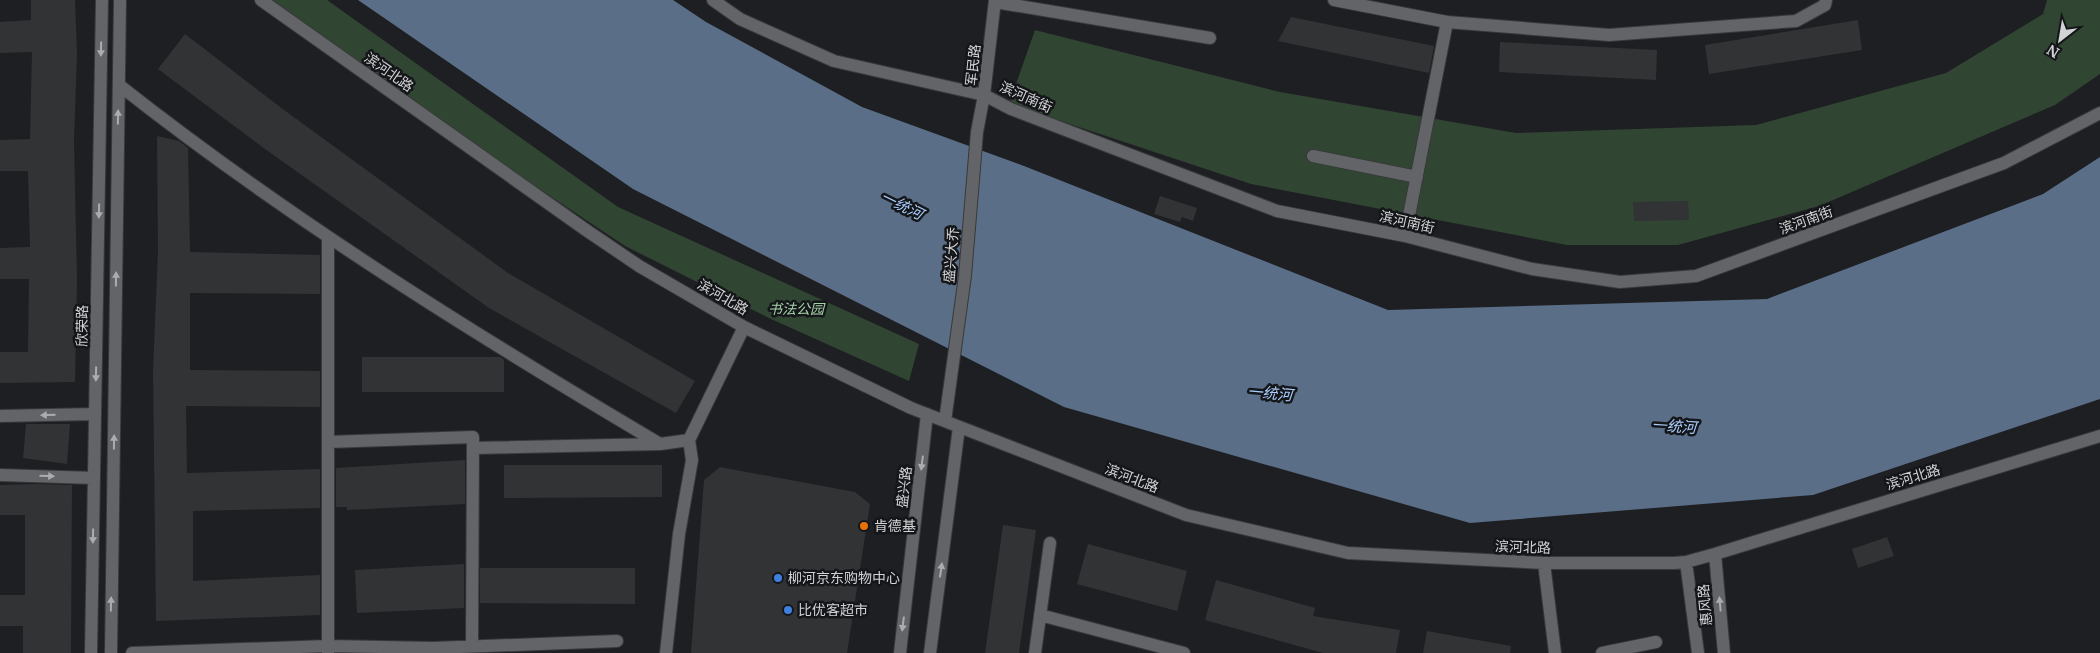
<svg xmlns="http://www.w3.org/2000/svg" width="2100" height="653" font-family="Merriweather,'Noto Sans SC',serif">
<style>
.green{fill:#314533}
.water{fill:#5a6e87}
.building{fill:#313335}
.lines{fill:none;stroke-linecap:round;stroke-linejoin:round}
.minor-casing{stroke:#38393b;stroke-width:14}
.minor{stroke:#626468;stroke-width:12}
.oneway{fill:#abacaf}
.food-dot{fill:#e8710a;stroke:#141619;stroke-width:2}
.shop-dot{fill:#3f7fe0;stroke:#141619;stroke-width:2}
.labels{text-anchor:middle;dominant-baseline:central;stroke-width:5;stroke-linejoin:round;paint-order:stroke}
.street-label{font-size:14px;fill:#d2d3d5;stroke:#141619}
.park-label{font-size:14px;font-style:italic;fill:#a4d2a8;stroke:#141619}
.poi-label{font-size:14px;fill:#d2d3d5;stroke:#141619;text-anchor:start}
.water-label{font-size:15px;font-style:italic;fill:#a9cefd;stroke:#141619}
</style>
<rect width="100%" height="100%" fill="#1e1f22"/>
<path class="green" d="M268,0H327L618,207L919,344L909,381L771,319L625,246L460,136Z
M2047,0H2100V74L2055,105L1819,206L1678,245H1567L1251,184L1009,104L1035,30L1280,92L1516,133L1756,125L1946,73L2043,14Z"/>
<path class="water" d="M358,0H673L706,22L862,107L1024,166L1388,310L1767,299L2043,194L2100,157V399L1813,495L1470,523L1064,407L633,189Z"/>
<path class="building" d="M31,0H75L77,53L74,141L77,280L75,382L0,383V352H28L29,279H0V248L30,247L28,171H0V140L30,139L32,52L0,53V22L31,20Z
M1291,17L1434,46L1429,73L1278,41Z
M1858,20L1862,50L1709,74L1705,45Z
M185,34L284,110L508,273L695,381L676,413L489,308L265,149L158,69Z
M1500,42L1657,50L1656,80L1499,72Z
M157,136L179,141L188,148L190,252L320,255V294L190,293V370L320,371V407L186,406L187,473L320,469V508L193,511V581L320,575V615L156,621L153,370L158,252Z
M1160,196L1197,208L1193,221L1182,217L1180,222L1154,214Z
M1688,201L1689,220L1634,221L1633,202Z
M362,357H500L504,360V392H362Z
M26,424H70L67,464L23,458Z
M465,460V504L347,510V507H336V468Z
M504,465H662V497L504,498Z
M720,467L855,492L870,504L847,653H691L704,480Z
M36,484L72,485L71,653H23V626H0V595H25V515H0V485Z
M1003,525L1036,530L1019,653H985Z
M1887,537L1894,556L1858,568L1852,549Z
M1088,544L1187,571L1177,611L1077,584Z
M464,564V608L357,613L355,570Z
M480,568H635V604L480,603Z
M1216,580L1315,608L1313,616L1400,630L1396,653H1323L1205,620Z
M1427,631L1511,646L1510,653H1423Z"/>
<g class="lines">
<defs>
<path id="minor" d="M261,0L586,230L639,266L744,327L911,408L1186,515L1348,553L1544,563H1674L1686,562L1715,554L2100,436
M713,0L740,19L834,61L984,95L1011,109L1277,211L1405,236L1532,269L1620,282L1696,276L2004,163L2100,113
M1334,0L1447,22L1609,35L1796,21L1825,5L1826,0
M995,2L1210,38
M119,85C289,219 474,334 660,444
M1313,156L1417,177
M1405,236L1447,22
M0,416L95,414
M945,421L965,276L977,132L984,95L995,0
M328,442L473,437L472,646
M473,448L660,444L689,440
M0,475L94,478
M1715,554L1724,653
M1686,562L1698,653
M1544,563L1555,653
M1040,615L1184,653
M91,653L102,0
M111,653L120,0
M132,653L328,646V239
M328,653V646L433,648L617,641
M666,653L679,534L692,460L689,440L744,327
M900,653L927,414
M930,653L959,427
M1035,653L1050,543
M1602,653L1656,642"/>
</defs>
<use href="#minor" class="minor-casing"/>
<use href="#minor" class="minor"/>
</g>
<defs><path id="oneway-solid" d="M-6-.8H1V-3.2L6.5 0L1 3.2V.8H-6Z" transform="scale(1.25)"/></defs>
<g class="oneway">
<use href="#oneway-solid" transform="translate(101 49) rotate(91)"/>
<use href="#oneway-solid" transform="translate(118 117) rotate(-89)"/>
<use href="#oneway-solid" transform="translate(99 211) rotate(91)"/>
<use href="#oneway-solid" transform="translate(116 279) rotate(-89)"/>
<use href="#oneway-solid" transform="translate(96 374) rotate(91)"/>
<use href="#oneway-solid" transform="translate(48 415) rotate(179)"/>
<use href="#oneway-solid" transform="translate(114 442) rotate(-89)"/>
<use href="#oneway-solid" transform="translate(922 463) rotate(97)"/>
<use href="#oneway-solid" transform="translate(47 476) rotate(2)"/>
<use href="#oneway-solid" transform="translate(93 536) rotate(91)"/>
<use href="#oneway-solid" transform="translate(941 570) rotate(-82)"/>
<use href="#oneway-solid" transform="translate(111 604) rotate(-89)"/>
<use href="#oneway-solid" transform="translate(1720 604) rotate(-95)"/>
<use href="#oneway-solid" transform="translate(903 624) rotate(97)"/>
</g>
<circle class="food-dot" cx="864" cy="526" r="5"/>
<g class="shop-dot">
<circle cx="778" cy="578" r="5"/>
<circle cx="788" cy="610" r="5"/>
</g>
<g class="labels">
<g class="street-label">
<text transform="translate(973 65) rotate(-84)">军民路</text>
<text transform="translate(389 72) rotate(35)">滨河北路</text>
<text transform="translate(1026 97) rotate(24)">滨河南街</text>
<text transform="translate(1806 220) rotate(-20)">滨河南街</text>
<text transform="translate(1407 222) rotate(13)">滨河南街</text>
<text transform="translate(951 255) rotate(-85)">盛兴大乔</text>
<text transform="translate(723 297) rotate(30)">滨河北路</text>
<text transform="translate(82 326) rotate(-89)">欣荣路</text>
<text transform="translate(1913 477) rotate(-17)">滨河北路</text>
<text transform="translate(1132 478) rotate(21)">滨河北路</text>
<text transform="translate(904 487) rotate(-83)">盛兴路</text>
<text transform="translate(1523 547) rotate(2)">滨河北路</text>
<text transform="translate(1705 605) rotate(-95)">惠风路</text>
</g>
<g class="park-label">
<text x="796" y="309">书法公园</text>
</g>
<g class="poi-label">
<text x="874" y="526">肯德基</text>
<text x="788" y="578">柳河京东购物中心</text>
<text x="798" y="610">比优客超市</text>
</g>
<g class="water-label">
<text transform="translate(902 205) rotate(26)">一统河</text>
<text transform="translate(1270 393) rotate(5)">一统河</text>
<text transform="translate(1674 426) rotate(4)">一统河</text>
</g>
</g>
<g transform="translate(2060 40) rotate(211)" stroke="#141619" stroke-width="4" paint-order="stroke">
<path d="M0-4L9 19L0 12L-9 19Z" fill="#d2d3d5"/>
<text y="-8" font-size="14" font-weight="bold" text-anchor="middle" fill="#d2d3d5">N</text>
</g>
</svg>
